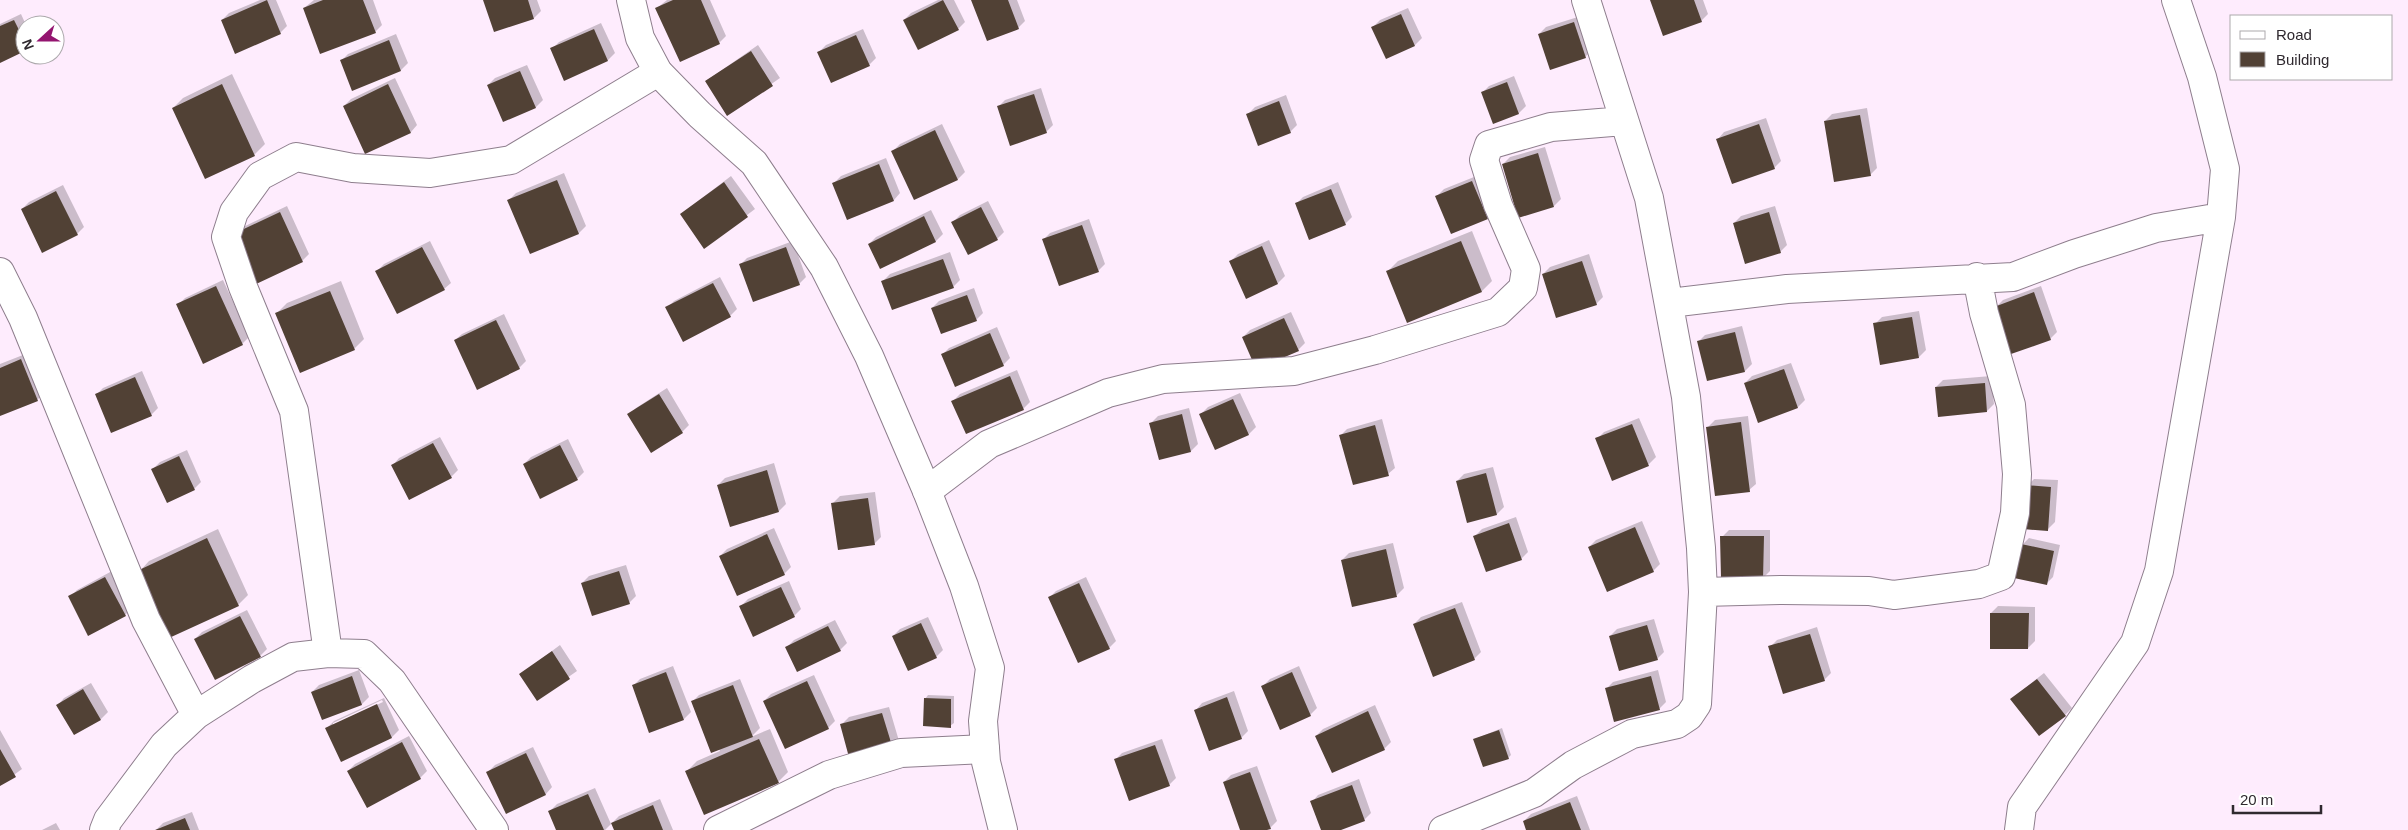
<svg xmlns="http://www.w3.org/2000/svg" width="2408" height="830" font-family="Helvetica,sans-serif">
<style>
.shadow{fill:#0003;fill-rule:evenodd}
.building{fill:#514135}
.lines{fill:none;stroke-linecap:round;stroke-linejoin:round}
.street-casing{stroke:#8e7e8d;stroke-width:30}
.secondary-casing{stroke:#8e7e8d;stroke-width:30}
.street{stroke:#fff;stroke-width:28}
.secondary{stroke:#fff;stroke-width:28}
</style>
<rect width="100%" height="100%" fill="#feecfd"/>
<path class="shadow" d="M260,0H276L287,26L280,33L222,20L229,13Z
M314,0H373L382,25L375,32L304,8Z
M484,0H537L541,11L534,18Z
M667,0H710L726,36L719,43L657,8Z
M938,0H954L965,22L958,29L904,20L911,13Z
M973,0H1017L1025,21L1018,28Z
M1651,0H1703L1708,14L1701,21L1664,35Z
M1408,8L1422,38L1415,45L1373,27L1380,20Z
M21,14L26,25L25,50L0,62V24Z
M1581,16L1592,50L1585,57L1539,34L1546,27Z
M601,23L615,53L608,60L565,79L552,49L559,42Z
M863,29L876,58L869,65L819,52L826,45Z
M396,34L408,63L401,70L353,89L341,61L348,54Z
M758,45L780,78L727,115L706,81Z
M527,65L543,100L536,107L504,121L488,85L495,78Z
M232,74L265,144L254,155L206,177L173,108L183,98Z
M1514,76L1526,106L1519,113L1494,122L1482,93L1489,86Z
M395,78L417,125L411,132L366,152L344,106L351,99Z
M1041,88L1053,125L1046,132L998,107L1005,100Z
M1286,95L1297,125L1290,132L1248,114L1255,107Z
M1867,108L1877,168L1870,175L1825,121L1832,114Z
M1766,118L1781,161L1774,168L1718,139L1724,132Z
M942,124L965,172L958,179L915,199L893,151L900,144Z
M1545,147L1561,199L1554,206L1503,164L1510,157Z
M886,158L900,193L894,200L834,183L841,176Z
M564,173L586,226L579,233L530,253L509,200L516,193Z
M1479,175L1494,211L1487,218L1437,196L1444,189Z
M731,176L755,209L705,247L681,214Z
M1338,182L1352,217L1345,224L1296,204L1303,197Z
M63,185L84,227L77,234L22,209L29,202Z
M988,201L1004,232L997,239L953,222L960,215Z
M287,206L309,254L302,261L255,283L239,229Z
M1775,206L1787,245L1780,252L1734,223L1741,216Z
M931,210L943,234L936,241L881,268L869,244L876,237Z
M1089,219L1105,264L1098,271L1043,240L1050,233Z
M1472,231L1492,281L1482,291L1388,271L1398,261Z
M1269,240L1285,276L1278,283L1231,261L1238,254Z
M430,241L451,283L444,289L377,271L384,264Z
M793,241L806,277L799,284L740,265L747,258Z
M950,252L960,280L953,287L883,281L890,274Z
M1589,254L1603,297L1596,304L1543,274L1550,267Z
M720,277L737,309L730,316L667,308L674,301Z
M223,280L249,337L242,344L178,305L185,298Z
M341,281L364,339L354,349L277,313L287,303Z
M2041,286L2057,332L2050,339L1996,307L2003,300Z
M974,288L983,313L976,320L932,308L939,301Z
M1919,311L1926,350L1919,357L1875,324L1882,317Z
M1291,312L1305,343L1298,350L1243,337L1250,330Z
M504,314L526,361L519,368L455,340L462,334Z
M1742,326L1752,364L1745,371L1708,380L1698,342L1705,335Z
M997,327L1010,358L1003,365L942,355L949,348Z
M28,353L44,393L37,400L0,414V364Z
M1791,363L1805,400L1798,407L1745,383L1752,376Z
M1017,370L1030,402L1023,409L953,401L960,394Z
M142,371L158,408L151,415L96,395L103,388Z
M1991,376L1994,404L1987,411L1936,387L1943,380Z
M667,388L689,425L682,432L629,415L636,408Z
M1240,393L1256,427L1249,434L1201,414L1208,407Z
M1189,408L1198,444L1191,451L1160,459L1151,423L1158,416Z
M1748,416L1756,484L1749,490L1708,427L1715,420Z
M1639,418L1656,457L1649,464L1613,479L1597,439L1604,432Z
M1382,419L1395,468L1388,474L1340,436L1347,429Z
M440,437L458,470L451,477L393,465L399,458Z
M568,439L584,472L577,479L524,464L531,457Z
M187,450L201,482L194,489L153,469L160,462Z
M774,463L786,504L779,511L730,525L718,485L725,478Z
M1493,467L1504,507L1497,514L1468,522L1457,481L1464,474Z
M2034,479L2058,480L2055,522L2048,529L2027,486Z
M875,492L881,537L874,544L833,503L840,496Z
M1516,517L1528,552L1521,559L1475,536L1482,529Z
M1642,521L1660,564L1653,571L1589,547L1596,540Z
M774,528L791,567L784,574L720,556L727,549Z
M218,529L248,595L238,605L139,572L149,561Z
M1729,530H1770V571L1763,578L1722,537Z
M2029,538L2060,545L2053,577L2046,584L2022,545Z
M1393,543L1404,588L1397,595L1342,560L1349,553Z
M626,565L636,596L629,603L582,583L589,576Z
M112,571L132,608L125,615L70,597L77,590Z
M1086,577L1116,641L1109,648L1049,598L1056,591Z
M789,581L801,609L794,616L741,606L748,599Z
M1462,602L1481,652L1474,659L1414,624L1421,617Z
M1998,606L2035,607V641L2028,648L1991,613Z
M247,610L267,649L260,656L195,639L202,632Z
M928,617L943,650L936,657L893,636L900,629Z
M1654,619L1664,652L1657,659L1610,636L1617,629Z
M835,620L847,643L840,650L787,647L794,640Z
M1817,627L1831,673L1824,680L1770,647L1777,640Z
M560,645L577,671L537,699L521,674Z
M673,666L691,712L684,719L633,686L640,679Z
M1299,666L1317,708L1310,715L1263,686L1270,679Z
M359,670L369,697L362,704L323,719L312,692L319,685Z
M1658,670L1666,702L1659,709L1606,689L1613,682Z
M2044,673L2072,708L2065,715L2019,693Z
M814,675L835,721L828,728L764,701L771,694Z
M740,679L760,728L751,737L770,729L788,772L778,782L687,771L697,761L720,751L692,702L699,695Z
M91,683L108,712L101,719L74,734L58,705L64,698Z
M1234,691L1248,731L1241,738L1196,710L1202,703Z
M928,695L954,696V723L950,726L925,699Z
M384,698L399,730L392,737L342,760L327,728L334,721ZM382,700L383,702L333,725V723Z
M1375,705L1391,742L1384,749L1316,736L1323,729Z
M889,707L899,741L851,760L842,724L849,717Z
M1502,728L1511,755L1508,758L1475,739Z
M0,730L22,769L0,785Z
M409,736L427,771L420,778L348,771L355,764Z
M1162,739L1176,778L1169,785L1115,760L1122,753Z
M533,747L552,787L546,794L507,812L488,772L495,765Z
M1257,766L1277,821L1270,828L1263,830H1241L1224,782L1231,775Z
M1359,779L1371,813L1364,820L1337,830H1322L1312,802L1318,795Z
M595,788L611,824L605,830H558L550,811L557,804Z
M1577,796L1590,830H1527L1524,821L1531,814Z
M660,799L673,830H615L612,823L619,816Z
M192,812L199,830H156L163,823Z
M56,823L60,830H42Z"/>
<path class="building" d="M267,0L281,34L235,54L221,20Z
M323,0H363L376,33L320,54L303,8Z
M483,0H528L534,19L494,32Z
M673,0H701L720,44L680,62L655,8Z
M943,0L959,30L918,50L903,20Z
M971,0H1008L1019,29L987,41Z
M1650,0H1694L1702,22L1663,36Z
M1401,14L1415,46L1386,59L1371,27Z
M14,20L25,42V51L0,63V26Z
M1574,22L1586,58L1550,70L1538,34Z
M594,29L608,61L564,81L550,48Z
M856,35L870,66L831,83L817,52Z
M389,40L401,71L352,91L340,60Z
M751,51L773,86L727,116L705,81Z
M520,71L536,108L503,122L487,85Z
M1507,82L1519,114L1493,124L1481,92Z
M222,84L255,156L205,179L172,108Z
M388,84L411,133L365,154L343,106Z
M1034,94L1047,133L1010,146L997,106Z
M1279,101L1291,133L1258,146L1246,114Z
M1860,115L1871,176L1834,182L1824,121Z
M1759,124L1775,169L1732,184L1716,139Z
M935,130L958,180L914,200L891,151Z
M1538,153L1554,207L1518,218L1502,164Z
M879,164L894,201L847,220L832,183Z
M557,180L579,234L530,254L507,200Z
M1472,181L1488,219L1451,234L1435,196Z
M724,182L748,217L704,249L680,214Z
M1331,189L1346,225L1309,240L1295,203Z
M56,191L78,235L42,253L21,209Z
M981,207L998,240L968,255L951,222Z
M280,212L303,262L254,285L231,235Z
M1769,212L1781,253L1745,264L1733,223Z
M924,216L936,242L880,269L868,244Z
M1082,225L1099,272L1059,286L1042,239Z
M1461,241L1482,292L1407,323L1386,271Z
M1262,246L1278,284L1246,299L1229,261Z
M422,247L445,290L397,314L375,271Z
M786,247L800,285L753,302L739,264Z
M943,259L954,288L892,310L881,281Z
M1582,261L1597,305L1556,318L1542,274Z
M713,283L731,317L683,342L665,307Z
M216,286L243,345L203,364L176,304Z
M330,291L355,350L300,373L275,313Z
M2034,292L2051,340L2011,354L1994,307Z
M967,295L977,321L941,334L931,308Z
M1912,317L1919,358L1880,365L1873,323Z
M1284,318L1299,351L1256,369L1242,337Z
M496,320L520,369L477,390L454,340Z
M1735,332L1745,372L1707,381L1697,341Z
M990,333L1004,366L955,387L941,354Z
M21,359L38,401L0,416V368Z
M1784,369L1798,408L1758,423L1744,383Z
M1010,376L1024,410L966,434L951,401Z
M135,377L152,416L111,433L95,394Z
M1985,383L1987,412L1938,417L1935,387Z
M659,394L683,433L651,453L627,414Z
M1233,399L1249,435L1215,450L1199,414Z
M1182,414L1191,452L1159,460L1149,423Z
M1741,422L1750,492L1715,496L1706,427Z
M1632,424L1649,466L1612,481L1595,438Z
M1375,425L1389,476L1353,485L1339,435Z
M433,443L452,478L409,500L391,465Z
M560,445L578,480L540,499L523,464Z
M179,456L195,490L167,503L151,469Z
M767,470L779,512L730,527L717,485Z
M1486,473L1497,515L1467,523L1456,481Z
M2026,485L2051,487L2048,531L2023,529Z
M868,498L875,545L838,550L831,503Z
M1509,523L1522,560L1486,572L1473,536Z
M1635,527L1654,572L1607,592L1588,547Z
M767,534L785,575L737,596L719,556Z
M1720,536H1764L1763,579L1721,578Z
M207,538L239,606L169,638L137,571Z
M2021,544L2054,551L2047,585L2014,578Z
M1386,549L1397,597L1352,607L1341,560Z
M619,571L630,604L592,616L581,583Z
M105,577L126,616L88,636L68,596Z
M1079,583L1110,649L1078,663L1048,597Z
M781,587L795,617L753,637L739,606Z
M1455,608L1475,660L1433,677L1413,624Z
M1990,613H2029L2028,649H1990Z
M240,616L261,657L215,680L194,639Z
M921,623L937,658L908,671L892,636Z
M1647,625L1658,660L1619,671L1609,636Z
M828,626L841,651L797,672L785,647Z
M1810,634L1825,681L1783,694L1768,646Z
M552,651L570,679L537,701L519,674Z
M666,672L684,720L649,733L632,685Z
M1292,672L1311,716L1280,730L1261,686Z
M352,676L362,705L322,720L311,692Z
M1651,676L1660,710L1614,722L1605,688Z
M2037,679L2066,716L2039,736L2010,699Z
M807,681L829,729L785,749L763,701Z
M733,685L753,737L711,753L691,701Z
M83,689L101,720L74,735L56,705Z
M1227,697L1242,739L1209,751L1194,710Z
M924,698L951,699V728L923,726Z
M377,704L392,738L341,762L325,728Z
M1368,711L1385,750L1332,773L1315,736Z
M882,713L893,749L850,761L840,724Z
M1499,730L1509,759L1483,767L1473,739Z
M759,739L779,783L704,815L685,771Z
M402,742L421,779L367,808L347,771Z
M1155,745L1170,786L1129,801L1114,759Z
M0,749L16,777L0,786Z
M526,753L546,795L506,814L486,772Z
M1250,772L1271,829L1267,830H1240L1223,782Z
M1352,785L1365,821L1341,830H1321L1310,801Z
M588,794L604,830H556L548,811Z
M1570,802L1581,830H1526L1523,821Z
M653,805L663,830H614L611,823Z
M185,818L190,830H155Z"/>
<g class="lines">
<defs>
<path id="street" d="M1586,0L1649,198L1686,397L1701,548L1703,592
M0,272L23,318L146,620L196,715L164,745L108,820L104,830
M1670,303L1787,289L2013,277L2074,254L2156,228L2221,217
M927,491L989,444L1108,393L1163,379L1294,371L1375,350L1498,312L1523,288L1526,269L1498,205L1484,160L1489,145L1551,127L1624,121
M328,653L294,411L243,287L226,237L234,212L260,176L296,157L353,168L430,173L511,160L658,72
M196,715L252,679L293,657L328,653L364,654L392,681L494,830
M718,830L829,775L901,753L985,749
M1443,830L1534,793L1573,765L1632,734L1677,724L1689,716L1697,704L1703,592L1782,590L1869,591L1894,595L1979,584L2001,576L2015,513L2017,474L2011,405L1984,313L1977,277
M2019,830L2022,807L2135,643L2159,571L2221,217L2225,169L2202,77L2176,0"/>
<path id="secondary" d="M631,0L640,38L658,72L700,115L754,163L824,267L869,356L927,491L964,586L990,668L983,721L986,762L1003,830"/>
</defs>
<use href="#street" class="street-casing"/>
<use href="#secondary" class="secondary-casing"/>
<use href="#street" class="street"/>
<use href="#secondary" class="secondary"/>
</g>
<rect x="2230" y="15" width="162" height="65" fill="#ffffff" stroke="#aca9ac"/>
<rect x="2240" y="31" width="25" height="8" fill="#ffffff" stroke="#aca9ac"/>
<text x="2276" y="40" font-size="15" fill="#2f292f">Road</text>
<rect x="2240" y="52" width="25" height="15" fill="#514135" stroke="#aca9ac"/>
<text x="2276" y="65" font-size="15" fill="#2f292f">Building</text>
<g transform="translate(40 40) rotate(249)"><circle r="24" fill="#ffffff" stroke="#aca9ac"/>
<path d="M0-4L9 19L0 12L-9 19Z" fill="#941570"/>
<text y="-8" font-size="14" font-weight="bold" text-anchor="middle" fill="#2f292f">N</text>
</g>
<path d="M2233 805v8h88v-8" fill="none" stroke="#2f292f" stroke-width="2.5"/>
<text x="2240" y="805" font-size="15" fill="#2f292f" stroke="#ffffff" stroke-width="4" paint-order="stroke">20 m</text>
</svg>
